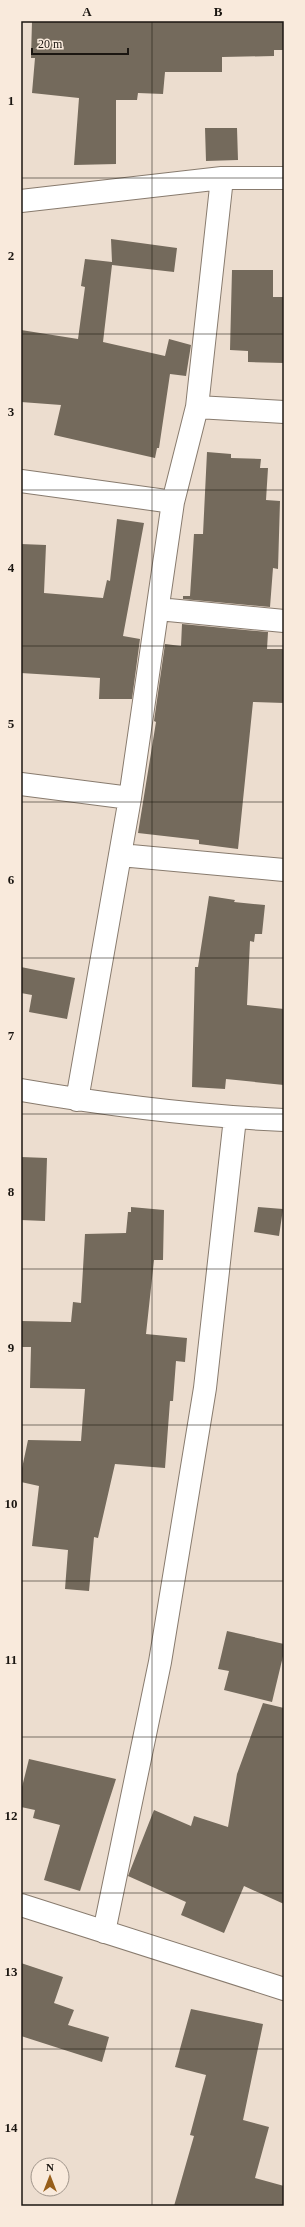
<svg xmlns="http://www.w3.org/2000/svg" width="305" height="2227" font-family="'Times New Roman',serif">
<style>
.building{fill:#746a5c}
.lines{fill:none;stroke-linecap:round;stroke-linejoin:round}
.minor-casing{stroke:#887b6e;stroke-width:24}
.minor{stroke:#fff;stroke-width:22}
.grid{fill:none;stroke:#1b1611;stroke-width:1;stroke-opacity:0.55}
.neatline{fill:none;stroke:#1b1611;stroke-width:1.5}
.grid-label{font-size:13px;text-anchor:middle;font-weight:bold;fill:#1b1611}
</style>
<rect width="100%" height="100%" fill="#ecddcf"/>
<path class="building" d="M32,21H284V50H274V56L222,57V72H165L163,94L138,93L137,100H116V164L74,165L79,98L32,93L35,58H31Z
M205,128H237L238,160L206,161Z
M111,239L177,248L174,272L112,265L103,342L165,356L169,339L191,345L186,376L170,374L159,448H157L155,458L54,435L61,405L21,402V330L78,339L85,287L81,286L85,259L112,262Z
M232,270H273V297H284V363L248,362V351L230,350Z
M207,452L231,454V458L261,459L260,468H268L266,500L280,501L278,569L273,568L270,607L183,599V596H190L194,534H203Z
M117,519L144,523L123,636L140,639L132,699H99L100,678L21,673V544L46,545L44,593L103,598L107,580L110,581Z
M182,624L268,632L267,649H284V703L253,702L238,849L199,844V840L138,833L156,722L154,721L165,644L181,646Z
M209,896L235,900L234,902L265,905L262,934H255L254,942L250,941L247,1005L284,1009V1085L226,1079L225,1089L192,1087L195,967H198Z
M21,967L75,978L67,1019L29,1012L32,995L21,993Z
M21,1157L47,1158L45,1221L21,1220Z
M131,1207L164,1210L163,1260H154L146,1334L187,1338L185,1362L176,1361L173,1401H170L165,1468L115,1464L98,1538L94,1537L89,1591L65,1589L68,1550L32,1546L39,1486L21,1482V1473L28,1440L81,1441L85,1389L30,1388L31,1347H21V1321L71,1322L73,1302L81,1303L85,1234L126,1233L128,1212H131Z
M258,1207L283,1209L279,1236L254,1232Z
M227,1631L284,1644V1652L272,1702L224,1690L229,1671L218,1669Z
M263,1703L284,1708V1904L244,1886L224,1933L181,1915L186,1902L128,1876L154,1810L191,1826L194,1816L228,1827L237,1774Z
M29,1759L116,1779L80,1891L44,1880L60,1825L33,1818L35,1810L21,1807V1791Z
M21,1963L63,1977L54,2003L74,2010L68,2025L109,2037L102,2062L21,2036Z
M191,2009L263,2024L243,2120L269,2127L255,2178L284,2186V2206H174L194,2136L190,2135L206,2075L175,2067Z"/>
<g class="lines">
<defs>
<path id="minor" d="M21,201L222,178
M197,407L284,412
M21,481L173,502
M158,609L284,621
M21,784L130,798
M120,855L284,870
M21,1090C108,1105 196,1116 284,1120
M77,1100L130,798L173,502L197,407L222,178H284
M21,1905L284,1989
M104,1932L160,1662L205,1388L235,1118"/>
</defs>
<use href="#minor" class="minor-casing"/>
<use href="#minor" class="minor"/>
</g>
<path class="grid" d="M152,21V2206M21,178H284M21,334H284M21,490H284M21,646H284M21,802H284M21,958H284M21,1114H284M21,1269H284M21,1425H284M21,1581H284M21,1737H284M21,1893H284M21,2049H284"/>
<rect width="305" height="2227" fill="none" stroke="#f9eadc" stroke-width="44"/>
<g transform="translate(50 2177)"><circle r="19" fill="#f9eadc" stroke="#a0958b"/>
<path d="M0-3L7 15L0 10L-7 15Z" fill="#975e1a"/>
<text y="-6" font-size="11" font-weight="bold" text-anchor="middle" fill="#1b1611">N</text>
</g>
<path d="M32 48v6h96v-6" fill="none" stroke="#1b1611" stroke-width="2"/>
<text x="38" y="48" font-size="12" fill="#1b1611" stroke="#f9eadc" stroke-width="3" paint-order="stroke">20 m</text>
<rect x="22" y="22" width="261" height="2183" class="neatline"/>
<g class="grid-label">
<text x="87" y="16">A</text>
<text x="218" y="16">B</text>
<text x="11" y="105">1</text>
<text x="11" y="260">2</text>
<text x="11" y="416">3</text>
<text x="11" y="572">4</text>
<text x="11" y="728">5</text>
<text x="11" y="884">6</text>
<text x="11" y="1040">7</text>
<text x="11" y="1196">8</text>
<text x="11" y="1352">9</text>
<text x="11" y="1508">10</text>
<text x="11" y="1664">11</text>
<text x="11" y="1820">12</text>
<text x="11" y="1976">13</text>
<text x="11" y="2132">14</text>
</g>
</svg>
